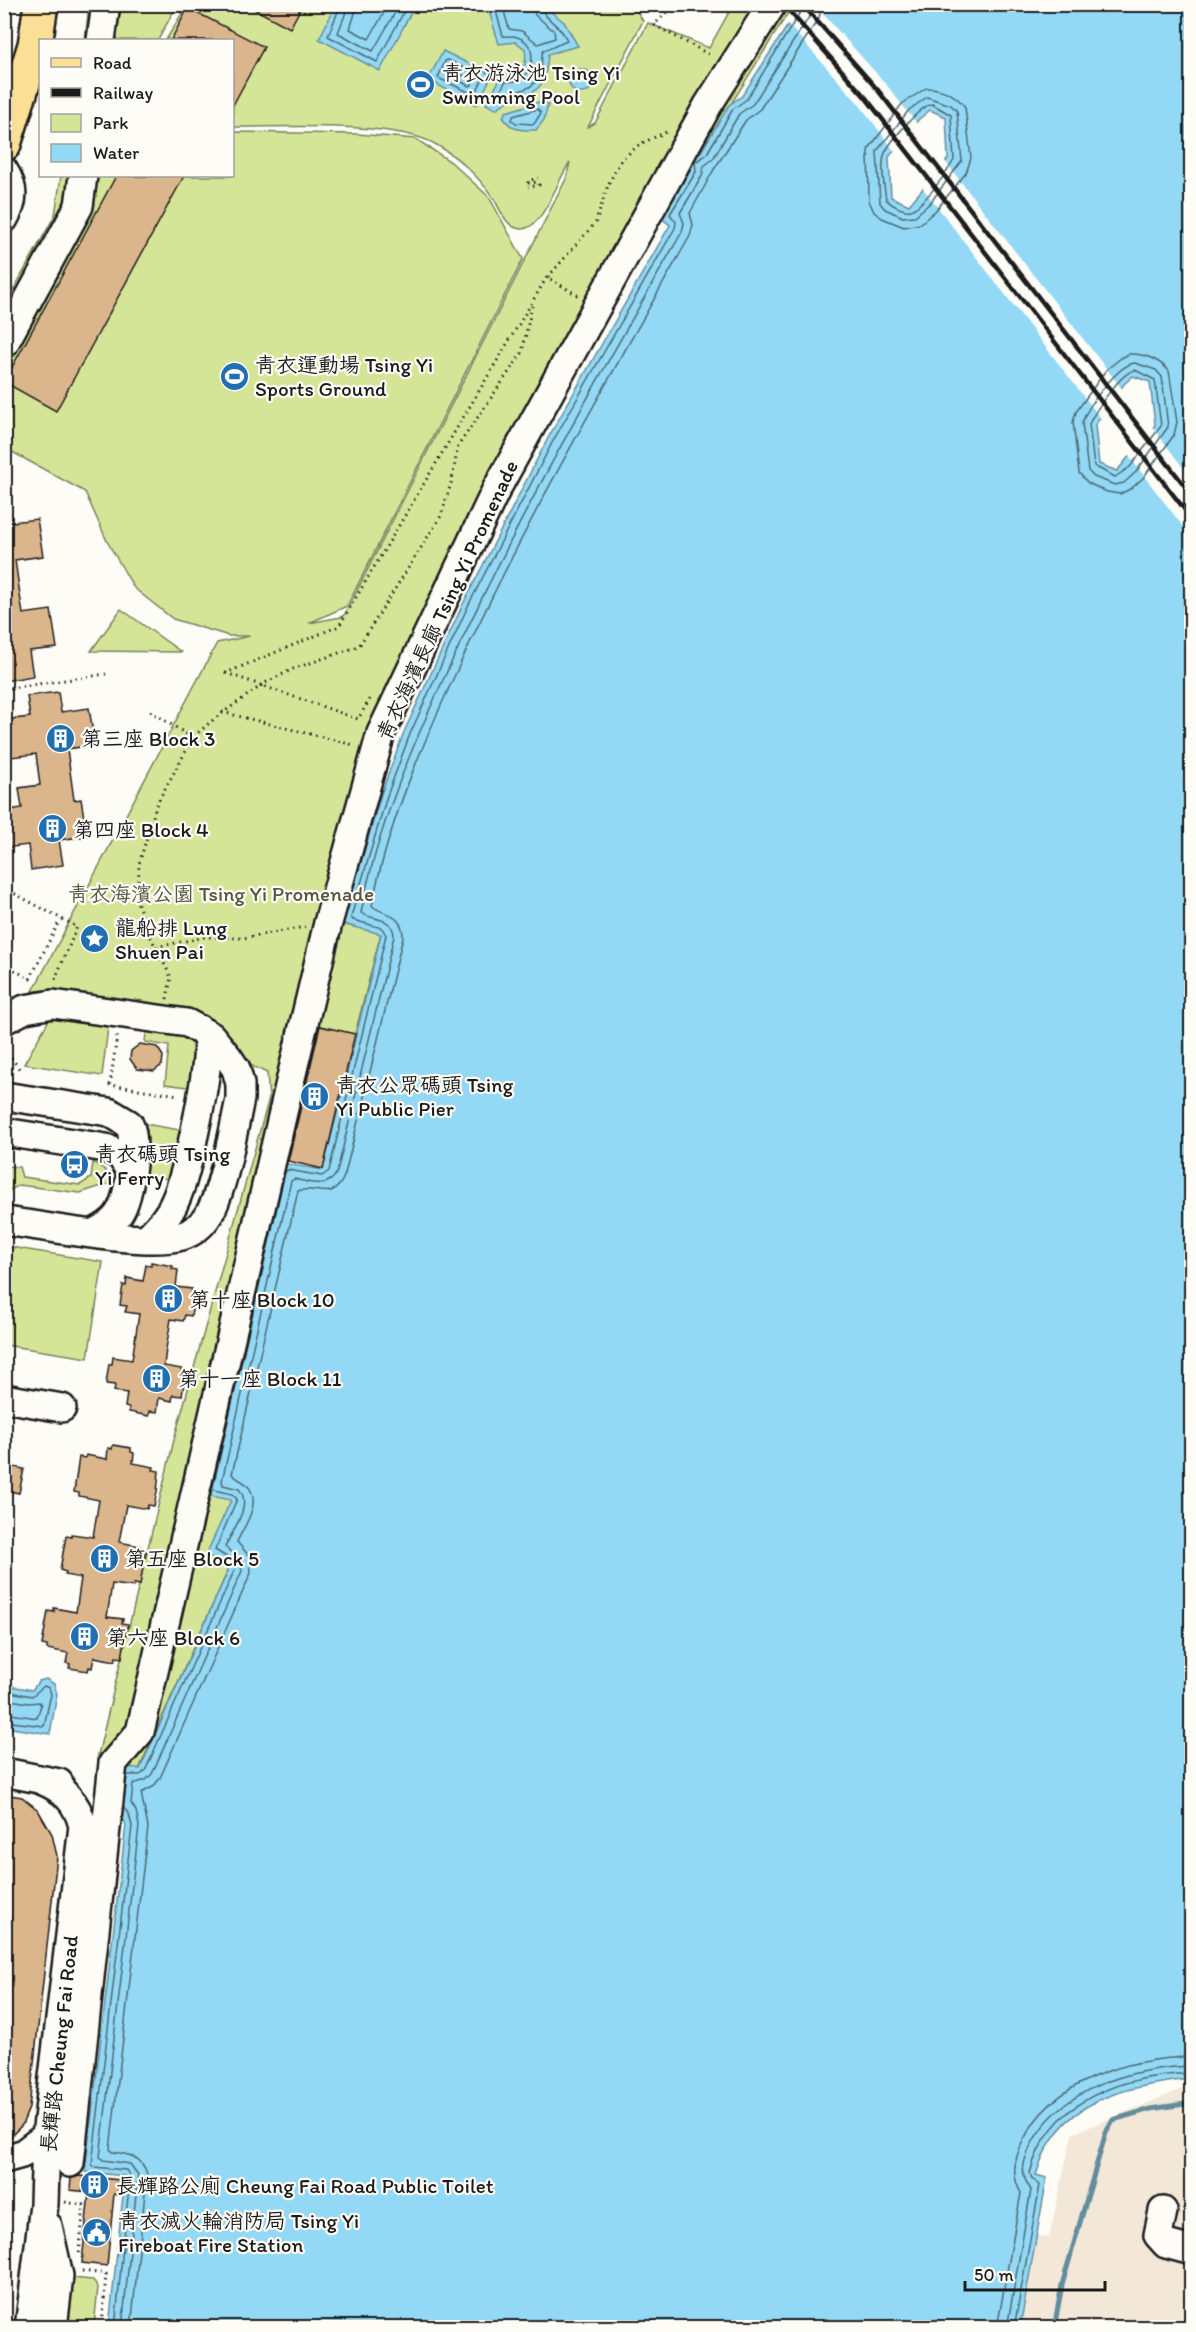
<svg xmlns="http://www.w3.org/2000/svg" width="1196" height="2332" font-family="Itim,'LXGW WenKai TC',sans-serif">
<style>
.built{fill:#f3e7d7}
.green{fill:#d5e598;stroke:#78805a;stroke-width:1.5}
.water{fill:#93d9f5;stroke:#638d9e;stroke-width:1.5;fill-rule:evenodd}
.pier{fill:#fdfcf7}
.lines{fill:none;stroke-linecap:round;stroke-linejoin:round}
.shore{stroke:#4c6873;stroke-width:1.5}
.stream{stroke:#638d9e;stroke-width:5}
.building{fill:#dbb58c;stroke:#1c1c1c;stroke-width:1.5}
.minor-casing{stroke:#1c1c1c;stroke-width:32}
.major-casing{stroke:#1c1c1c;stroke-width:38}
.path{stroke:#1c1c1c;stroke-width:3;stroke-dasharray:1.5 4.5;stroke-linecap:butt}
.minor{stroke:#fdfcf7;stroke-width:27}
.major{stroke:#fbdf96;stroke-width:33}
.rail{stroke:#1c1c1c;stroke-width:4.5}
.labels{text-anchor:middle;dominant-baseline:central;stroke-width:4.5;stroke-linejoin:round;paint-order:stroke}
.poi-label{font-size:21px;fill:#1c1c1c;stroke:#fdfcf7;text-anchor:start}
.street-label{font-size:21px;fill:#1c1c1c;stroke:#fdfcf7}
.park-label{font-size:21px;fill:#545841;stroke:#fdfcf7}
</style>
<rect width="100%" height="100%" fill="#fdfcf7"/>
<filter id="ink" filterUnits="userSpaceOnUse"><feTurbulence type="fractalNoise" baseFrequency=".0167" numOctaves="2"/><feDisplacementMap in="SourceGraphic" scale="12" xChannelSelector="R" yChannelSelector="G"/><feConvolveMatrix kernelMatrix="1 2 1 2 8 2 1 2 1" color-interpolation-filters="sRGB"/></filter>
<g filter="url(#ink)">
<path class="built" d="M1187,2087L1191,2088L1192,2267L1186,2274L1182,2327L1020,2328L1036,2236L1049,2238L1072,2134Z"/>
<path class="green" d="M89,5H177L158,40H85Z
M187,5H625L637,11L643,21L588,127L595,123L648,23L709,48L733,5H793L701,152L696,149L691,169L632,266L536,443L407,706L389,750L336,923L381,933L355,1034L308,1024L205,1495L232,1500L207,1554L230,1566L139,1769L97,1759L175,1436L269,1098L267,1073L202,1043L195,1088L165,1084L169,1046L145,1042L147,1025L166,1026C118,1004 88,986 33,991L217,643L250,636H229L173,619L134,588L107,541L85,492L5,448V305L55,215L61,176H232L233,132L357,134L416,139L451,162L489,197L523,259L347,606L309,623L341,617L345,614L566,179L570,162C559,176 543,230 521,229C505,228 500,207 492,196C478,176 457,156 435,144C395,121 282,127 233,127L232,40H166Z
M121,609L181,652L91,651Z
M54,1011L77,1014L76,1023L97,1025L99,1017L109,1019L102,1076L24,1064Z
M139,1123L186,1131L174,1180L141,1174L147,1132Z
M93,1162L105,1170L111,1183L80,1193L19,1185L5,1193V1166L19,1167L22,1177L80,1185L91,1178Z
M10,1247L103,1262L88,1358L5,1345V1285Z
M71,2278L92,2280L98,2287L94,2327L65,2328Z"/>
<path class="water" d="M541,4L564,22L578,46L548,54C544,107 526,85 496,109L486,104L503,74L516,75C525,68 527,61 525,49L516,42L499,44L487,5Z
M336,5H415L380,71L319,39Z
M801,5H1191V2079C1122,2087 1058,2099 1036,2175L1047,2178L1020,2327H109L125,2176L85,2172L126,1825L120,1812L121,1766L140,1769L230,1566L206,1555L231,1500L205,1495L281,1163L323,1170L381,934L343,924L381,794L404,732L463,604L548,438L670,225L661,218L691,169L686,166L696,149L701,152L729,105L742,96ZM930,110L946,117L948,159L909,205L891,197L889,157L919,119ZM1133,376L1150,382L1155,425L1117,471L1099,464L1095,425L1124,384Z
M443,51L492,75L477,105L428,80Z
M569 81a12 12 0 1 1 24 0a12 12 0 1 1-24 0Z
M542,101L548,105L544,120L536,130C521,130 512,131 503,117L506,112Z
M46,1679L54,1684L57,1694L50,1734L5,1727V1685L32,1690L39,1681Z"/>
<path class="pier" d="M797,4L815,5L885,83L918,125L896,153L859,104L786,22Z
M944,160L1123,390L1102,420L922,187Z
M1151,425L1191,478V537L1128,455Z"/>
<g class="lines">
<path class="shore" d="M341,4L328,36L377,62L408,4
M349,4L338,33L373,51L400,4
M358,4L350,29L369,39L389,4
M494,4L503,36C507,37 513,35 517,37C537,42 536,71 519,80C515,82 509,81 505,82L500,92L503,95C520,90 536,91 541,70C542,64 541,57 543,51L567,41C563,26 542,19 540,4
M502,4L509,29L522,31L538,44L555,38L554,31L535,15L533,4
M448,60L483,78L475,95L438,78L445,61Z
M452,70L472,80V85L469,86L449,75L448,71Z
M926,88C940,87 957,95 965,107L971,158L966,173L936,210L920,224L904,227L882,218L874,212L869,201L868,150L902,104Z
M927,97L951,105L957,111L962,161L930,203L915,216L903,217L885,209L880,203L877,151L909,110Z
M932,104L951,115L954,160C948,171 923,206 911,210C904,212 890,204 886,199C884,187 881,167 884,156C887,144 921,105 932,104Z
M538,109L541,113L534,124L516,123L512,120L513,116Z
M1129,354C1143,353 1160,360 1169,371L1177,422L1174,435L1143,478L1132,488L1120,494L1107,492L1088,483L1079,473L1073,422L1076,412L1106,370L1121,358Z
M1135,363L1156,370L1162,377L1168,427L1136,472L1124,483L1115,485L1094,477L1088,471L1082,423C1087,407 1118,364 1135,363Z
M1135,370L1155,380L1161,426L1130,467L1115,477L1094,466L1089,424C1095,411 1121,372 1135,370Z
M4,1691L32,1696L44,1686L49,1688L51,1694L44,1726L4,1721
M4,1699L29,1703L39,1702L41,1705L37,1718L4,1713
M127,1775H140L145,1771L235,1569L233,1561L215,1550L237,1499L232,1494L214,1490L213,1487L285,1172L288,1170L322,1176L329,1171L386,935L382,928L353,920L351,917L387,796L410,734L468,606L553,441L675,228L676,222L670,214L696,172L695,162L706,155L733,109L747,99L805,4
M115,2328L130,2176L126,2170L94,2167L92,2164L132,1826L129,1814L123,1807
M122,2328L138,2175L130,2164L103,2160L100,2157L139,1826L136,1811L131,1803L133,1784L146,1780L152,1774L242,1571L240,1558L225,1547C232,1531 253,1505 239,1489L223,1485L222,1481L291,1181L294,1179C309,1182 329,1190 337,1172L394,936C393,916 373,921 361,913C378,825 414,741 452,661C520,513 601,373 682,232L684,223L680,213L702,176L704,166L713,159L739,114L753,104L811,14L813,4
M131,2328L147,2174C142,2156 129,2154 112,2152L110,2149L148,1827L141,1793L153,1787L160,1778L251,1573L250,1557L237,1542C244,1526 263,1502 247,1485C242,1480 236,1479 232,1474L298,1191C315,1184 334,1205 345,1174L403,937C403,914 386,916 372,906C388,822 424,741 460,664C528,516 610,377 690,236L693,225L690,213L713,171L746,120L760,109L819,18L822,4
M997,2328L1021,2193C1011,2175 1014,2160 1023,2141C1052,2080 1128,2058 1192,2057
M1007,2328L1031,2190C1020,2174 1022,2165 1030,2147C1059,2088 1130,2068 1192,2066
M1014,2328L1040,2185L1032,2179L1030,2173C1050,2099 1121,2076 1192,2073"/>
<path class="stream" d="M1054,2328L1062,2285L1106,2132L1113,2120L1150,2109L1192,2103"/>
</g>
<path class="building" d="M245,4H303L290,28Z
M188,8L264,47L232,107V40H171Z
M116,176H184L56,411L4,382Z
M37,519L43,556L15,560L20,595L23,614L51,610L57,648L29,651L33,676L4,681V523Z
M58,692L61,712L89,708L95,745L67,749L74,800L81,799L87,836L59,840L63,865L31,870L28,845L4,848V811L22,808L19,788L40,785L36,754L11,757L5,720L30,717L27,696Z
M320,1026L355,1034L323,1169L288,1161Z
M140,1044L157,1047L163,1056L162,1065L154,1071L137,1069L130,1059L131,1051Z
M151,1262L173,1266L172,1269L178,1270L176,1287L192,1289L191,1296H195L191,1316L185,1315L183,1321L171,1319L166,1349L164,1366L182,1369L181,1376H185L182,1396L173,1395L172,1401L159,1398L157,1412L150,1411L149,1416L129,1412V1408L125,1407L127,1393L114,1391L115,1385L106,1384L109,1364H112L113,1357L132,1360L139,1314L125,1312L127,1306L120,1305L123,1285L126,1286L127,1278L143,1281L146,1265L151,1266Z
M113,1445L131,1448V1452L134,1453L133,1463L154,1467L153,1470L159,1471L157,1492L154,1506L148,1505L147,1509L126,1505L119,1542L140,1546V1549L146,1550L140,1585L134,1584V1587L112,1584L107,1617L123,1619L122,1623L128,1624L122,1658L116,1657L115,1661L94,1657L92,1668L89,1667L88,1671L69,1668L70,1664L66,1663L68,1653L47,1649V1646L42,1645L48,1611L54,1612V1608L76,1612L81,1578L65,1575L66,1572L60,1570L66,1536L72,1537V1534L93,1537L99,1500L79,1496V1493L74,1492L79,1457L85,1458L86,1455L107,1459L108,1448L112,1449Z
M4,1465L24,1469L19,1493L4,1490Z
M4,1794L22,1797L38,1810L52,1834L57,1856L29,2108L22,2125L4,2143Z
M79,2176L120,2180L118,2195L114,2194L107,2266L82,2263L89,2192L70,2190L71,2178Z"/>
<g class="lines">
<defs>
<path id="minor" d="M101,40L106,4
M4,171C15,188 14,202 4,219
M4,344L79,206L83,176
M4,1020L25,1009L53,1004L187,1023L211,1036L228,1057L236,1069L240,1084V1099C234,1127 223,1192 209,1214C203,1224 194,1232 182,1236C144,1247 47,1226 4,1221
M4,1096L109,1112L129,1124C138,1141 130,1201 117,1216C111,1224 103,1228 94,1233
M4,1132L106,1148L121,1156L130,1171
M147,1238C158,1227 169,1216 175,1201C187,1176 212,1062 207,1037L199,1029
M4,1398L62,1408
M4,1772L59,1783
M4,2159L22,2154L46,2136
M70,2163L113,1763L140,1732L290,1082L328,923L381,733L496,490L708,105L771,6
M1163,2211L1158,2235L1166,2244L1192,2251
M48,2226L59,2276L53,2328
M29,2328L44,2204L46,2136L83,1826C77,1802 64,1789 41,1780"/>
<path id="major" d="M4,144L35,45L41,4"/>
</defs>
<use href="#minor" class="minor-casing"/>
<use href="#major" class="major-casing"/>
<path class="path" d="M675,4L654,25L712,56
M528,183L538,182L539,185L528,187
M528,183V181L538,178
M548,277L596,222L608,185L621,160L640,144L666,132
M4,689L106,674
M370,699L358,719L226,673L339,626L547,277L579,296
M150,711L194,739
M222,712L354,745
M4,888L77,927L54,982
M156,947L205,937L243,938L305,927
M4,964L30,979L60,920
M167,999L171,977L146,928L138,904L139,864L157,803L186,751L199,732L214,719L265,683L293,669L359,646L441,516L452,480L458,446L522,353L532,306
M117,1036L110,1085L179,1095
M4,1048L21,1071
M65,2202L84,2205L79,2256
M82,2271L106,2274L102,2328"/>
<use href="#minor" class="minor"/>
<use href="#major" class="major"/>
<path class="rail" d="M783,4L866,98L1192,519
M802,4L877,89L1192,495"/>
</g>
</g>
<defs>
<symbol id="stadium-disc" viewBox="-11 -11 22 22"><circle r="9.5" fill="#1f6fb2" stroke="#fdfcf7"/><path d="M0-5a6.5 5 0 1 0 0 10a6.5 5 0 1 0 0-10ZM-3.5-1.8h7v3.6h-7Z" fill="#fff"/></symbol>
<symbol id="building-disc" viewBox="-11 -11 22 22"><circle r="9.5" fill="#1f6fb2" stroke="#fdfcf7"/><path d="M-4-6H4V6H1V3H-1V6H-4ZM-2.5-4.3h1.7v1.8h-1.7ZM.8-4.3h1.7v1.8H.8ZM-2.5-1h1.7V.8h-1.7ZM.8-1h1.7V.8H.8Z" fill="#fff"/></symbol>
<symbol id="sight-disc" viewBox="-11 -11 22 22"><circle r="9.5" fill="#1f6fb2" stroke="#fdfcf7"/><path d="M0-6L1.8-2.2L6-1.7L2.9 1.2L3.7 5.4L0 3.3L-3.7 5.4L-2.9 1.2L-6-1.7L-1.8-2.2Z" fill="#fff"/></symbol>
<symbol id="bus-disc" viewBox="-11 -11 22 22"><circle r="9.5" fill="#1f6fb2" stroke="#fdfcf7"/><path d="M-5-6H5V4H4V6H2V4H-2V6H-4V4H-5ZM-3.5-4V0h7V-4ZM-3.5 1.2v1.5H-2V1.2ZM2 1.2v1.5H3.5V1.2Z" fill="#fff"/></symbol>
<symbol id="civic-disc" viewBox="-11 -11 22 22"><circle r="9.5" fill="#1f6fb2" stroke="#fdfcf7"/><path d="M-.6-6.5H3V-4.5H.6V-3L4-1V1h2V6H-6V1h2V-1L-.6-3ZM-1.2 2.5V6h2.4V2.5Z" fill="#fff"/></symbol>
</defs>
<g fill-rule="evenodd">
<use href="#stadium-disc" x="404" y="68" width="33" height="33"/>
<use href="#stadium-disc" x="218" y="360" width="33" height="33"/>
<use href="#building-disc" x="44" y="722" width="33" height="33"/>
<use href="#building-disc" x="36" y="812" width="33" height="33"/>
<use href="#sight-disc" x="78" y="922" width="33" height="33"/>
<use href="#building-disc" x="298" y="1080" width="33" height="33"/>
<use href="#bus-disc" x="58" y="1148" width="33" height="33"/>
<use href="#building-disc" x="152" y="1282" width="33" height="33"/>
<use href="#building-disc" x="140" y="1362" width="33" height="33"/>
<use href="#building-disc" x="88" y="1542" width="33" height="33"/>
<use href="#building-disc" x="68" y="1620" width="33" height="33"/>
<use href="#building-disc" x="78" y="2168" width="33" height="33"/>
<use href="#civic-disc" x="80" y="2216" width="33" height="33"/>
</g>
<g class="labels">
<g class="poi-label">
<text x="442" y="72">青衣游泳池 Tsing Yi<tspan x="442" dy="24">Swimming Pool</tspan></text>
<text x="255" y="364">青衣運動場 Tsing Yi<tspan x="255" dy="24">Sports Ground</tspan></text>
<text x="81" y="738">第三座 Block 3</text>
<text x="73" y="829">第四座 Block 4</text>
<text x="115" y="927">龍船排 Lung<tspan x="115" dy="24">Shuen Pai</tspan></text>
<text x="336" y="1084">青衣公眾碼頭 Tsing<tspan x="336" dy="24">Yi Public Pier</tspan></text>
<text x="95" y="1153">青衣碼頭 Tsing<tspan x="95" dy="24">Yi Ferry</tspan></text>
<text x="189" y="1299">第十座 Block 10</text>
<text x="178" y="1378">第十一座 Block 11</text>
<text x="125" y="1558">第五座 Block 5</text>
<text x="106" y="1637">第六座 Block 6</text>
<text x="116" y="2185">長輝路公廁 Cheung Fai Road Public Toilet</text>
<text x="118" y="2220">青衣滅火輪消防局 Tsing Yi<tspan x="118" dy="24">Fireboat Fire Station</tspan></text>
</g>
<g class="street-label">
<text transform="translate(447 600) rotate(-65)">青衣海濱長廊 Tsing Yi Promenade</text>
<text transform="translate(59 2044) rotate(-84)">長輝路 Cheung Fai Road</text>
</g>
<g class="park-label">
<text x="221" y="893">青衣海濱公園 Tsing Yi Promenade</text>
</g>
</g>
<rect width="1196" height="2332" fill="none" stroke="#fdfcf7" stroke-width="24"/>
<rect x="12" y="12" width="1172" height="2308" fill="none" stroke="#1c1c1c" stroke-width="2" filter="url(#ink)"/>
<rect x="39" y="39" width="195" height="138" fill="#fdfcf7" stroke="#a3a29f" stroke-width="1.5"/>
<rect x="51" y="58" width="30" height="9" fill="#fbdf96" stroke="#a3a29f" stroke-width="1.5"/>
<text x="93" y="69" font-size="18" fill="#1c1c1c">Road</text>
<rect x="51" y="88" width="30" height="9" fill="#1c1c1c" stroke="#a3a29f" stroke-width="1.5"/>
<text x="93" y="99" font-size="18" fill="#1c1c1c">Railway</text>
<rect x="51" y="114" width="30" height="18" fill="#d5e598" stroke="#a3a29f" stroke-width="1.5"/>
<text x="93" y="129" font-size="18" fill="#1c1c1c">Park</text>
<rect x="51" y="144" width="30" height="18" fill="#93d9f5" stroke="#a3a29f" stroke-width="1.5"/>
<text x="93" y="159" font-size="18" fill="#1c1c1c">Water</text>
<path d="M965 2281v9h140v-9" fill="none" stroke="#1c1c1c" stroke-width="3"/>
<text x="974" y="2281" font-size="18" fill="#1c1c1c" stroke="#fdfcf7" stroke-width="4.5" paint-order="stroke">50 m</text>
</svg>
